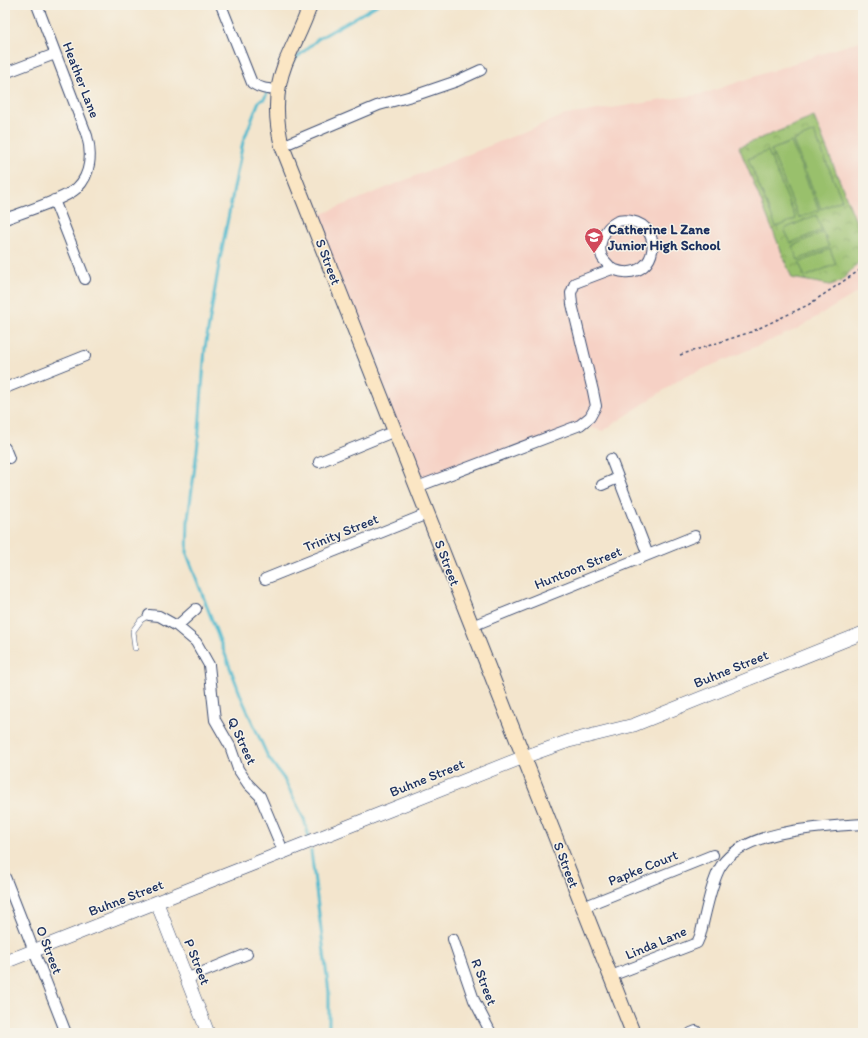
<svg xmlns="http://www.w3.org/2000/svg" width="868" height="1038" font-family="Itim,sans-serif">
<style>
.built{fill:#f6d1c5}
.park{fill:url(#park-crowns);stroke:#5a7865}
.pitch{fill:#99c06c;stroke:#5a7865}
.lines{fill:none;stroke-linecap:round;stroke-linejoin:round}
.stream{stroke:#51bace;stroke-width:3}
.service-casing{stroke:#3b4a6f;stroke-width:6}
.minor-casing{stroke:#3b4a6f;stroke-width:12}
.tertiary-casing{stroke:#3b4a6f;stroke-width:14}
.secondary-casing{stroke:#3b4a6f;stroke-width:16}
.path{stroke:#3b4a6f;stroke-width:1.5;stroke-dasharray:3 3;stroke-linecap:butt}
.service{stroke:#fff;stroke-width:5}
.minor{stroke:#fff;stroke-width:10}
.tertiary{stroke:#fff;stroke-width:13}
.secondary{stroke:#fbe6c4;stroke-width:14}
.labels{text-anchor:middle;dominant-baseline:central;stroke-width:3;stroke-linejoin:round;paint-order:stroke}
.street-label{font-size:14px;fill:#1b2f5e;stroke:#f7f3e8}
.poi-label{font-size:14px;font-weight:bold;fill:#1b2f5e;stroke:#f7f3e8;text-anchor:start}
</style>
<defs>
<pattern id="park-crowns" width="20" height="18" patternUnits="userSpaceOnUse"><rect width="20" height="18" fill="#99c06c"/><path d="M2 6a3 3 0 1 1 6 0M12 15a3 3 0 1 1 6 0" fill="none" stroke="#7c9c5c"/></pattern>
</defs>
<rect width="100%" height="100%" fill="#f7f3e8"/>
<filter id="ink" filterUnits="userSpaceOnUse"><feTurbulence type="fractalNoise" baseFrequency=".025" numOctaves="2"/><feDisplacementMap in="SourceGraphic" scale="8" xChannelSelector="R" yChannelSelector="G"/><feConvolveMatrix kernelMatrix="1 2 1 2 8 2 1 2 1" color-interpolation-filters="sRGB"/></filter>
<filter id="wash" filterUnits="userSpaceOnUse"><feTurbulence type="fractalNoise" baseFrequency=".012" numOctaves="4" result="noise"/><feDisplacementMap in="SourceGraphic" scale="16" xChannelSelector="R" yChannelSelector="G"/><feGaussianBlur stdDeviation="0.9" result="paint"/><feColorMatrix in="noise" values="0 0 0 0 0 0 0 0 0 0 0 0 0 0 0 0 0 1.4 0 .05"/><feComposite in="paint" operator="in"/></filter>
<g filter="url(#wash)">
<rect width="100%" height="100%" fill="#f3e5cd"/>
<path class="built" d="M863,40V289L795,330L682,378L603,431L580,425L417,487L312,218L565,115L703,94Z"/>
<path class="park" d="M814,117L863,239L862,256L859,262L840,282L830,285L792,278L739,147Z"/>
<path class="pitch" d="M814,132L842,200L821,209L793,141Z
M791,142L819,210L799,218L771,150Z
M768,151L796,219L776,227L748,159Z
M816,215L822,230L791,243L784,229Z
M823,232L829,247L798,260L792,246Z
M830,249L836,264L805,277L799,263Z"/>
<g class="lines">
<path class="stream" d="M292,62L318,39L377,5
M268,91L264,99L259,101L243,142L220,259L205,348L198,443L188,519L187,554L242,699L268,757L284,779L304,819L309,838
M311,851L329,992V1033"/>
</g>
</g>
<g filter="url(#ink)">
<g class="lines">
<defs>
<path id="service" d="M135,648L133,631L141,620L149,615"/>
<path id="minor" d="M221,5L252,83C261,89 268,89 278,90
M5,73L55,54
M282,146L379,105L419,94L457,81L481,70
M54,200L85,279
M5,219C23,212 64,200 77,188C91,175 92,153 87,136L37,5
M5,388L85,356
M5,448L9,458
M611,459L648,555
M319,462L395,431
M602,485L618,478
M417,487L580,425L590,417L596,406L593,391L572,304L571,293L575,283L612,269C616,270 620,272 624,272C657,275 664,227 631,221C626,220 620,220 616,222C604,228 597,245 602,257C604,261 609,265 612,269
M265,579L427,514
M149,615L159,616L177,626L196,642L209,665L215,720L230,746L238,769L248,784L260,796L284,853
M177,626L196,609
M472,626L695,536
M5,877L66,1033
M583,907L713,855
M453,939L474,1000L491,1033
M611,976L697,943L700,936C705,917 711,882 721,866C745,829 823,827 863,824
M186,979L247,954
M691,1033L696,1031"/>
<path id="tertiary" d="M157,903L208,1033
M5,962L524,757L569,741L634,725L863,633"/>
<path id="secondary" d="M310,5C304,25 293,44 285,64C275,90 275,119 282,146L633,1033"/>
</defs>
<use href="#service" class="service-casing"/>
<use href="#minor" class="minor-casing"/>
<use href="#tertiary" class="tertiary-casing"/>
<use href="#secondary" class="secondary-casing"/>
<path class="path" d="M680,355L751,332L808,305L863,268"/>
<use href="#service" class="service"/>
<use href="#minor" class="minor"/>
<use href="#tertiary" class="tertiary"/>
<use href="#secondary" class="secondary"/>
</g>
</g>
<defs>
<symbol id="school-pin" viewBox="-11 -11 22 30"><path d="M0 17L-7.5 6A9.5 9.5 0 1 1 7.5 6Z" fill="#d1495b" stroke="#f7f3e8"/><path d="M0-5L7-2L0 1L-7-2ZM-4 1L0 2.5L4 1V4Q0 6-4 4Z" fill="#fff"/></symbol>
</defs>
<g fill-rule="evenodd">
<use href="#school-pin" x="583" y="226" width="22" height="30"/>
</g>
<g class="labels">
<g class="street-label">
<text transform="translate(81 80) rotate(69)">Heather Lane</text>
<text transform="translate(328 262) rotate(69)">S Street</text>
<text transform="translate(341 533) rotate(-22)">Trinity Street</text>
<text transform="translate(447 563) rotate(69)">S Street</text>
<text transform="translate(578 568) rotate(-22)">Huntoon Street</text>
<text transform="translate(731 669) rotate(-22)">Buhne Street</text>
<text transform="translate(242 741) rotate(65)">Q Street</text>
<text transform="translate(427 778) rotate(-22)">Buhne Street</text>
<text transform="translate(566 865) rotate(69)">S Street</text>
<text transform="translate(643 868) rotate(-22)">Papke Court</text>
<text transform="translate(126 898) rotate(-21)">Buhne Street</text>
<text transform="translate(656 943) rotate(-23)">Linda Lane</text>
<text transform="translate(49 950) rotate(69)">O Street</text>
<text transform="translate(197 962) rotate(68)">P Street</text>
<text transform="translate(484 982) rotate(69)">R Street</text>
</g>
<g class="poi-label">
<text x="608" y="229">Catherine L Zane<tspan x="608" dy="16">Junior High School</tspan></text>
</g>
</g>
<rect width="868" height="1038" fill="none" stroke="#f7f3e8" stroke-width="20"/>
</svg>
